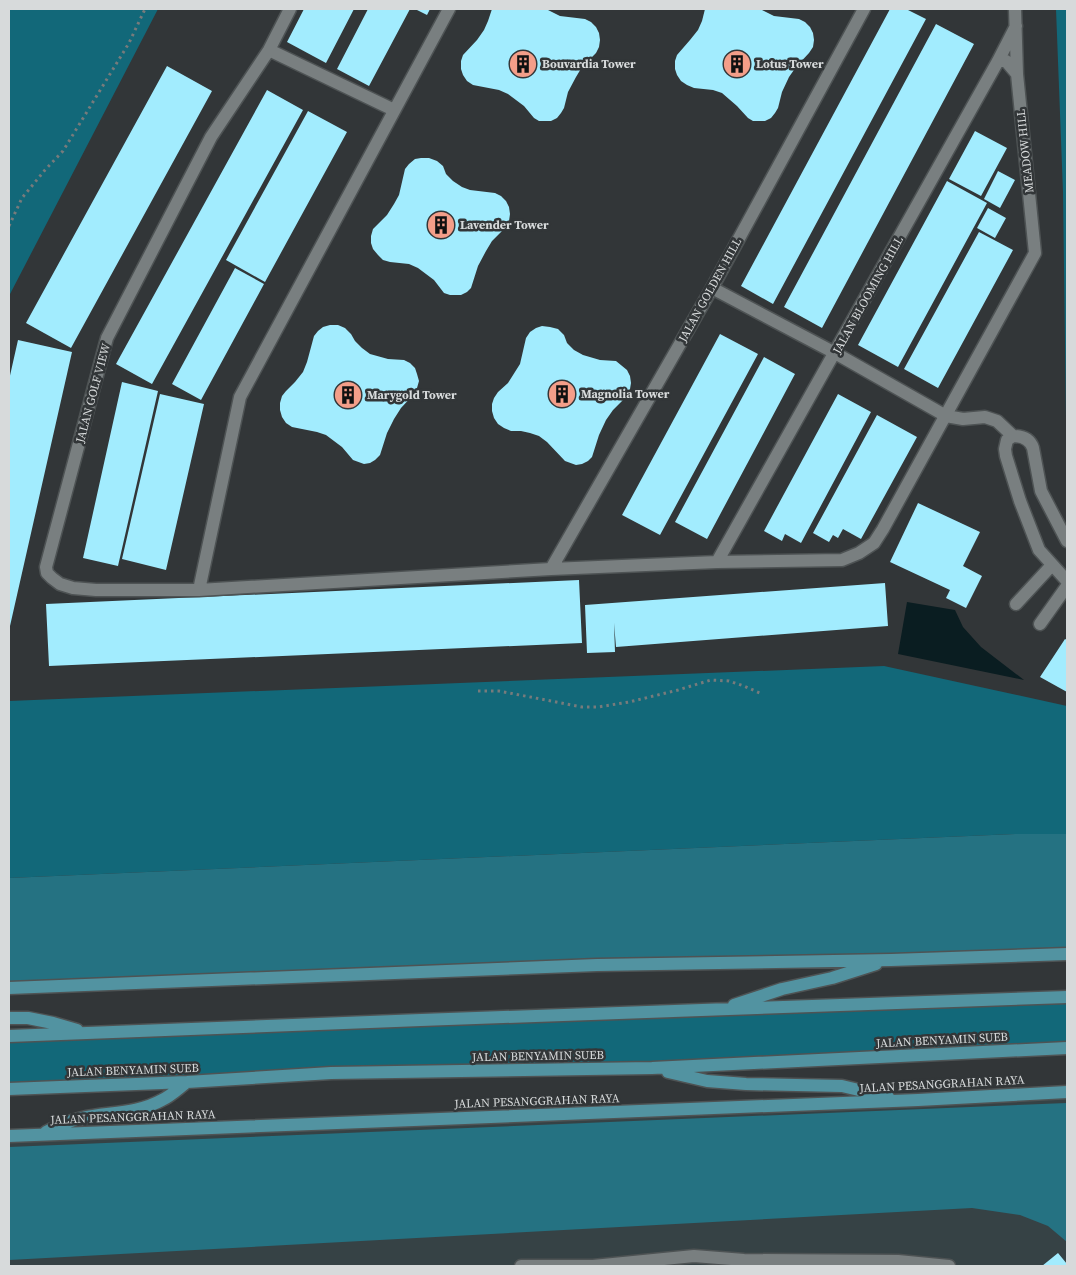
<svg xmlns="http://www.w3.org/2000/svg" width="1076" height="1275" font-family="'Source Serif 4',serif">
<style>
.built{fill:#364245}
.green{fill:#126879}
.forest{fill:#257282}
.water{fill:#0a1d21}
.building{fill:#a2ecfe}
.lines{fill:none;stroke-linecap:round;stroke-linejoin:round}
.minor-casing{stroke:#4e5354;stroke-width:15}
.major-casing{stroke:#4e5354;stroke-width:15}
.path{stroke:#777b7c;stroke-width:3;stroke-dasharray:2.5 4;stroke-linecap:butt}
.minor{stroke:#797f80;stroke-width:12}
.major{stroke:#5293a1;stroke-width:12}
.labels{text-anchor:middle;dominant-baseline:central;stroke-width:5;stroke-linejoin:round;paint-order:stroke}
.poi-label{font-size:12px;font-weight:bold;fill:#d7dadb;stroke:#323638;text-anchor:start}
.street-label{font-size:12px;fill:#d7dadb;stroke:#323638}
</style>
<rect width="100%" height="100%" fill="#323638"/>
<path class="built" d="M1067,1099V1266H9V1136Z"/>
<path class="green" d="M9,9H158L9,296Z
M1056,9H1067V429L1066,418L1063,192Z
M884,666L1067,706V834H1015L9,878V701Z
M1067,997V1048L9,1089V1036Z"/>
<path class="forest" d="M1015,834H1067V954L9,990V878Z
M1067,1103V1242L1048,1226L1020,1215L972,1208L9,1260V1147Z"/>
<path class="water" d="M907,602L955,610L963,627L981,647L1024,680L898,654Z"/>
<path class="building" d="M304,9H354L326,63L287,42Z
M368,9H410L369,86L337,69Z
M415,9H430L427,15Z
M492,9H546L560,16L585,19L591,22L596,27L599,33L600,40L599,47L596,53L582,67L576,77L568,92L564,108L561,113L557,118L551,121H539L534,118L524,106L508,94L499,90L473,85L467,81L463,75L461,69V61L463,55L477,40L484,30L488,21Z
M705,9H760L774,16L799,19L805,22L810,27L813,33L814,40L813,47L809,53L796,67L789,77L782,92L778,108L775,113L771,118L765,121H753L748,118L737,106L722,93L713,90L694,88L687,85L681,81L677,75L675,69V61L677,55L690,40L698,30L702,21Z
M890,9H906L926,19L773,304L741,286Z
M936,24L974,44L822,328L784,307Z
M167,66L212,91L71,348L26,323Z
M267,90L303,110L152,384L116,364Z
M308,111L347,132L265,282L226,260Z
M975,131L1007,148L981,196L949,179Z
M421,158H429L437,161L443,166L446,174L453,181L462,187L470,190L495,193L501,196L506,201L509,207L510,214L509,221L506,227L492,241L486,251L478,266L471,288L467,292L461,295H450L444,293L434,280L418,268L409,264L390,262L383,260L378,255L373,249L371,243V236L373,229L387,215L394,204L399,195L405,169L409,164L415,159Z
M998,171L1015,180L1000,208L984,199Z
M947,181L987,203L898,367L858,345Z
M988,208L1006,218L995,238L977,228Z
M979,232L1013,250L938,388L904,369Z
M235,268L264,284L201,400L172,384Z
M330,325H338L345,328L351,334L355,341L362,348L370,354L388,359L404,360L410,363L415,368L417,374L419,381L417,388L414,394L401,408L394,419L387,433L380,455L375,460L370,463L364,464L353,460L342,447L326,435L317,432L292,427L286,423L282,417L280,410V403L282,396L286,391L295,382L303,372L307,362L314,336L318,331L323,327Z
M542,326L550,327L558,329L564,335L567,343L574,350L583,355L600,360L616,361L627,370L630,376L631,383L630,389L627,396L613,410L606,420L599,435L592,457L588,461L582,464L576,465L565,461L547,442L539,436L530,433L521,431H511L504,428L498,424L494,418L492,411V404L494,398L498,392L508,383L520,364L526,338L530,332L536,328Z
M720,334L758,354L660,535L622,515Z
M18,340L72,352L10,626L9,380Z
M764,357L795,374L707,539L675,522Z
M122,382L158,391L118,566L83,558Z
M160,394L204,404L166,570L122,559Z
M838,394L871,412L801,543L785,534L782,541L764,531Z
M877,415L917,437L861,539L843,529L838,538L833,535L829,542L813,533Z
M918,503L980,532L963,566L982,576L966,608L946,598L950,590L890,562Z
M579,580L582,643L49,666L46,604Z
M885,583L888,626L616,647L614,623L615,652L587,653L585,605Z
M1065,639L1067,640V692L1040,677Z
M1058,1253L1067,1264V1266H1042Z"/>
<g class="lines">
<defs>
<path id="minor" d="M290,9L269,50L211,137L107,338L46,567L47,573L52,578L60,584L73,588L96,590H199L551,569L717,562L842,560L859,553L874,543L883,529L1035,253L1017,74L1006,61H998
M1015,9L1017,74
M269,50L394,110
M712,288L835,353L946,416L963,419L985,417L997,421L1013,436
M1067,541L1041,491L1033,448C1030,439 1023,436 1013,436L1007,440L1005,449L1006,456L1020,501L1039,550L1067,581
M717,562L998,61L1016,26
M551,569L712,288L864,9
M199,590L240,397L449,9
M1016,604L1052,565
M1040,624L1067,586
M521,1266H593L694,1256L744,1260L898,1261L949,1266"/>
<path id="major" d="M9,988L597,965L891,960L1067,954
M734,1005L782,989L832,978L876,964
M9,1018H28L53,1023L77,1030
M9,1036L421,1020L1067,997
M668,1072L707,1081L746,1084L842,1086L888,1097
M9,1089L187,1082L331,1073L652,1068L1067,1048
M46,1132C57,1126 69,1121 82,1118C109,1112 137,1114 162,1100C171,1096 179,1088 187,1082
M9,1136L918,1100L1067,1092"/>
</defs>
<use href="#minor" class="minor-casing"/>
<use href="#major" class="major-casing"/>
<path class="path" d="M9,226L22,198L45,170L63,151L129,43L145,9
M478,691H499L582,707H598L629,702L678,690L711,680L729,681L744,686L762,694"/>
<use href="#minor" class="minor"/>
<use href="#major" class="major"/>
</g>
<defs>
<symbol id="building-disc" viewBox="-11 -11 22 22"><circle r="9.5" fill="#f49e89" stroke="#323638"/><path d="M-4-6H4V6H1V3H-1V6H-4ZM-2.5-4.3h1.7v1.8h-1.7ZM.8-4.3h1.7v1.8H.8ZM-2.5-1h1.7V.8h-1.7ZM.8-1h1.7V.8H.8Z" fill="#111"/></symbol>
</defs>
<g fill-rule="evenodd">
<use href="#building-disc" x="507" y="48" width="32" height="32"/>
<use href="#building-disc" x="721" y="48" width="32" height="32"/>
<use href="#building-disc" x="425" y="209" width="32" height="32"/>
<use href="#building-disc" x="546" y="378" width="32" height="32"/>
<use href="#building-disc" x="332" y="379" width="32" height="32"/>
</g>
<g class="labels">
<g class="poi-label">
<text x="542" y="64">Bouvardia Tower</text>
<text x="756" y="64">Lotus Tower</text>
<text x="460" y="225">Lavender Tower</text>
<text x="581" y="394">Magnolia Tower</text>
<text x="367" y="395">Marygold Tower</text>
</g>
<g class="street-label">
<text transform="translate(1025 151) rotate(-96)">MEADOW HILL</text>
<text transform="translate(710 290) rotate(-61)">JALAN GOLDEN HILL</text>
<text transform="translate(868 295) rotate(-61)">JALAN BLOOMING HILL</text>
<text transform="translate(93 393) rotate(-75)">JALAN GOLF VIEW</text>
<text transform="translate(942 1040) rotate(-3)">JALAN BENYAMIN SUEB</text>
<text transform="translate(538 1056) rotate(-1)">JALAN BENYAMIN SUEB</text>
<text transform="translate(133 1070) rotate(-2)">JALAN BENYAMIN SUEB</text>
<text transform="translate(942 1084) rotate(-3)">JALAN PESANGGRAHAN RAYA</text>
<text transform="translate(537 1101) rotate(-2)">JALAN PESANGGRAHAN RAYA</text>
<text transform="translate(133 1117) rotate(-2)">JALAN PESANGGRAHAN RAYA</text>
</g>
</g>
<rect width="1076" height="1275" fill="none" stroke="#d7dadb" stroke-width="20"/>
</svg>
